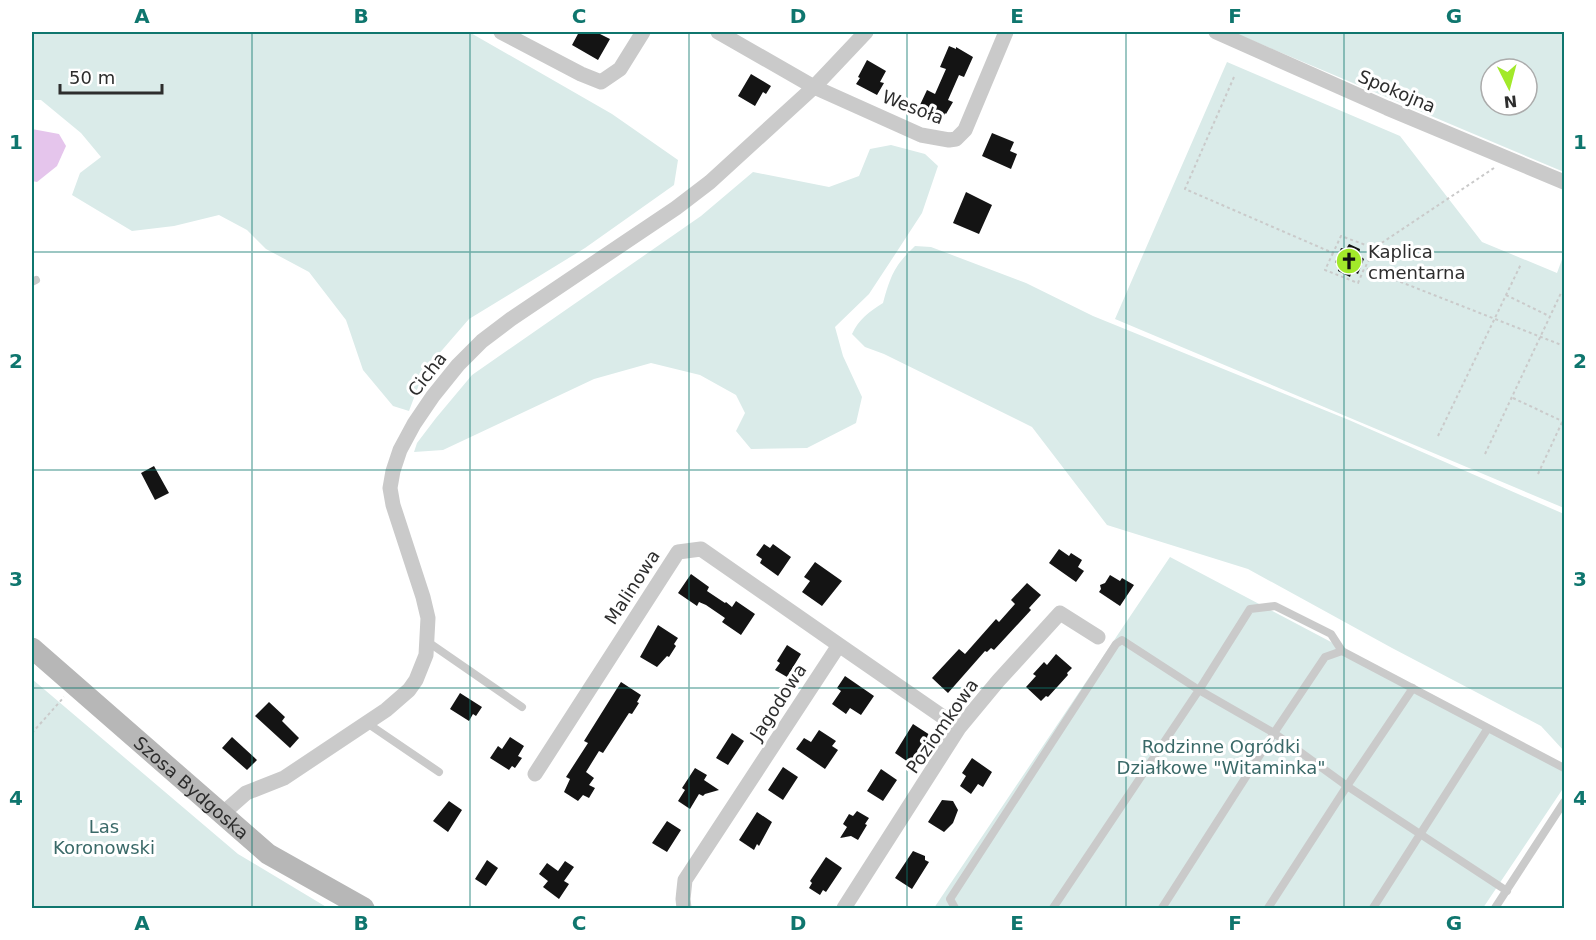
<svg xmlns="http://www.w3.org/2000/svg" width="1596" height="940" font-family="'DejaVu Sans',sans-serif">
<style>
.green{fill:#daebe9;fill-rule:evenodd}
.water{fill:#e5c5ec}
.building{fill:#141414}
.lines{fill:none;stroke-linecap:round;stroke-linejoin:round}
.path{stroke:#cacaca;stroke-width:2;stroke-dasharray:3 3;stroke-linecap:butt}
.service{stroke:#cacaca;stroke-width:8}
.minor{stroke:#cacaca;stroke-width:15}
.secondary{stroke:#b7b7b7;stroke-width:21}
.grid{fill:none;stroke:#0f766e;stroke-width:1.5;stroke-opacity:0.55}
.labels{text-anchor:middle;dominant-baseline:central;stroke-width:6;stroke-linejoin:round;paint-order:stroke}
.street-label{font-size:18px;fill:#2d2d2d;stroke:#fff}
.poi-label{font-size:18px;fill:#2d2d2d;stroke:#fff;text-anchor:start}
.park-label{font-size:18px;fill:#3a6968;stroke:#fff}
.neatline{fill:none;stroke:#0f766e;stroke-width:2}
.grid-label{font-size:20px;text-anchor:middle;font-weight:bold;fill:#0f766e}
</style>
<rect width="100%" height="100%" fill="#fff"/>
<path class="green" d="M32,32H469L612,114L678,160L674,185L585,248L469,319L424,371L409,411L393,406L363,370L346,320L309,272L266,249L247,230L219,215L174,226L132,231L72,195L80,173L101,157L81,133L41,100H32Z
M1232,32H1564V172ZM1491,69H1527V105H1491Z
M1227,62L1400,136L1482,242L1557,273L1564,254V508L1115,319Z
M891,145L925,154L938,166L922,213L894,256L869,294L835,327L843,356L862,397L856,423L807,448L751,449L736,431L745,413L736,395L700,375L651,363L594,379L443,450L414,452L417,443L436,418L472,375L701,216L753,172L829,187L859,176L870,149Z
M915,246L931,247L1026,283L1093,316L1349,420L1564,514V751L1541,726L1392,648L1248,569L1107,525L1032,427L884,354L865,347L852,334C859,319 869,312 883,303C891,275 894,266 915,246Z
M1170,557L1564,765V787L1483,908H934Z
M32,679L238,854L328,908H32Z"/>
<path class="water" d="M32,129L59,134L66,146L57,166L37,182L32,181Z"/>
<path class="building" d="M579,32H596L610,39L598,60L572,45Z
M949,46L956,49V47L973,57L964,77L959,75L948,100L953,102L946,114L945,113L943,118L938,116L937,118L921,111L922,109L919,107L927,90L935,94L946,69L940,67Z
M867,60L886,71L880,82L884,83L877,95L856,84L860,78L858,77Z
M751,74L771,86L766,94L763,92L755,106L738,96Z
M992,133L1014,142L1010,151L1017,154L1011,169L982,156Z
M966,192L992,205L979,234L953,223Z
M1349,244L1360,249L1359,255L1364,259L1358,274L1352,271L1350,277L1338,271V266L1335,262L1341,248L1346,249Z
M154,466L169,493L155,500L141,473Z
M764,544L770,548L773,544L791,557L778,576L760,563L762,559L756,555Z
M1059,549L1069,556L1071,553L1082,560L1078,567L1084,571L1076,582L1049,563Z
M815,562L842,581L822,606L802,592L810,581L804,577Z
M691,574L709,587L707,591L725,603L726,602L732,607L736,601L755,614L741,635L722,622L725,618L706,605L699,602L697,606L678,593Z
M1110,575L1120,581L1122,578L1134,585L1120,606L1099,592L1101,589L1100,585L1105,583Z
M1027,583L1041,595L1029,608L1031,610L994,650L991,648L987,652L985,651L948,693L932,678L959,649L965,654L996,619L999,622L1015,604L1011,600Z
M658,625L678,638L674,644L676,646L669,657L667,656L657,667L640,657Z
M787,645L801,654L787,677L775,670L780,663L777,661Z
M1056,654L1072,668L1067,673L1068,675L1048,697L1046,696L1041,701L1026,687L1036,676L1033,674L1044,662L1047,665Z
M845,676L874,696L861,715L850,708L846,714L832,704L841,691L837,688Z
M621,682L641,695L637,702L639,703L632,714L629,713L603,753L599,751L586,772L594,778L589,785L595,788L589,798L583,795L578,801L564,792L570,779L566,777L588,743L584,741Z
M460,693L482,707L476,716L473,714L469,721L450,709Z
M269,702L285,717L282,721L299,738L290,748L255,716Z
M913,724L930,735L926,746L923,747L911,764L895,753Z
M819,730L836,741L832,746L838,750L825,769L796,749L804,738L811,742Z
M732,733L744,741L728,765L716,758Z
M232,737L257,760L247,770L222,748Z
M510,737L524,746L518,756L522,758L515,768L512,766L509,770L490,758L498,746L502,749Z
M972,758L992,772L983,787L978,784L971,794L960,786L966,776L962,773Z
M783,767L798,777L783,800L768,790Z
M695,768L707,775L704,780L719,790L705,794L703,796L699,794L690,809L678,801L685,790L682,788Z
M881,769L897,780L883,801L867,791Z
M942,800L953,801L958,810L953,823L944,832L928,822Z
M449,801L462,810L448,832L433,821Z
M857,811L869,818L865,824L867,825L858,840L851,836L840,838L847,827L843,824L849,814L853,816Z
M757,812L772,822L759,846L757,844L754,850L739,840Z
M667,821L681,830L667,852L652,843Z
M913,851L925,856V860L929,862L912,889L895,878Z
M826,857L842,868L826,892L823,890L820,895L809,888L812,883L810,881Z
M487,860L498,868L486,886L475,879Z
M565,861L574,867L564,881L569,884L559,899L543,887L548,881L539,874L547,863L558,871Z"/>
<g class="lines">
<path class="path" d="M1234,77L1185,189L1333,253L1341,236L1374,248
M1494,168L1374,248L1365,268L1564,346
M1333,253L1325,270L1358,283L1364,269
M1506,295L1549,316
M1513,398L1564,422
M1438,436L1521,264
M1485,454L1561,293
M1538,474L1564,418
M32,733L64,697"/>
<path class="service" d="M32,282L36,280
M428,642L522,707
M367,723L439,772
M955,908L950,899L1116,644L1122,640L1199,690L1274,733L1347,786L1507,891
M1053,908L1199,690L1250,609L1275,606L1331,634L1342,651
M1162,908L1274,733L1325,657L1342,651L1564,768
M1268,908L1347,786L1413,688
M1373,908L1488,728
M1495,908L1564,802"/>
<path class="minor" d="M501,32L581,74L601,82L620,69L643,32
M718,32L814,87L921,135L949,140L956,139L965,130L1006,32
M1216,32L1387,108L1564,182
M535,774L678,552L701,549L839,645
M221,815L246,793L284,778L386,710L409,690L416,680L426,655L428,618L423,597L393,505L390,488L393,471L400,450L414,424L433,396L458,365L482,341L511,319L676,208L710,182L814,87L866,32
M684,908L683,899L685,880L839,645L959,728
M844,908L959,728L998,681L1060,613L1098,637"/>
<path class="secondary" id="s1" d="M32,648L268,854L364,908"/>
</g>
<path class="grid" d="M252,32V908M470,32V908M689,32V908M907,32V908M1126,32V908M1344,32V908M32,252H1564M32,470H1564M32,688H1564"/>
<defs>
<symbol id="church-disc" viewBox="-11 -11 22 22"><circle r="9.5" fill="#a2e92a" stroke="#fff"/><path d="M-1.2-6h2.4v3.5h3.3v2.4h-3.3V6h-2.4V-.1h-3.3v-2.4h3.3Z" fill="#111"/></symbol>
</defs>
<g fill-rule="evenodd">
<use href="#church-disc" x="1334" y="246" width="30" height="30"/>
</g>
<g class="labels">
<g class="street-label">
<text transform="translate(1397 91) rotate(23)">Spokojna</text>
<text transform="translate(913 107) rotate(21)">Wesoła</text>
<text transform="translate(427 374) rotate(-52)">Cicha</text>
<text transform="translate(632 587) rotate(-57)">Malinowa</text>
<text transform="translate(778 702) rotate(-57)">Jagodowa</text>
<text transform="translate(942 726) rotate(-55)">Poziomkowa</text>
<text stroke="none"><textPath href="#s1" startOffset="212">Szosa Bydgoska</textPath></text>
</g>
<g class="poi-label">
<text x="1368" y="251">Kaplica<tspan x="1368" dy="21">cmentarna</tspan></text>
</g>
<g class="park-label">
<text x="1221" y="746">Rodzinne Ogródki<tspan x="1221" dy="21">Działkowe "Witaminka"</tspan></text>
<text x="104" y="826">Las<tspan x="104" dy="21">Koronowski</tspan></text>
</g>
</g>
<rect width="1596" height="940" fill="none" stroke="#ffffff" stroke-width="66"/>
<g transform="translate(1509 87) rotate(174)"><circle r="28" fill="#ffffff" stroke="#ababab" stroke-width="1.5"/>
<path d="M0-4.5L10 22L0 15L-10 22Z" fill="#a2e92a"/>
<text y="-9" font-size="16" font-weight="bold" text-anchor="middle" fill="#2d2d2d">N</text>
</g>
<path d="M60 84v9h102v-9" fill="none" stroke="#2d2d2d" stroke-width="3"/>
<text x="69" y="84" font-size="18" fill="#2d2d2d" stroke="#ffffff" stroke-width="4.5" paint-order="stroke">50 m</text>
<rect x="33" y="33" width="1530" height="874" class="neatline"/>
<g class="grid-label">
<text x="142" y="23">A</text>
<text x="361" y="23">B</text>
<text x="579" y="23">C</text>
<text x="798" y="23">D</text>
<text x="1017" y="23">E</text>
<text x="1235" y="23">F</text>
<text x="1454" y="23">G</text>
<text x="16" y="149">1</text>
<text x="1580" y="149">1</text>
<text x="16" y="368">2</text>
<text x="1580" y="368">2</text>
<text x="16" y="586">3</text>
<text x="1580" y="586">3</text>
<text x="16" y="805">4</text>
<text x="1580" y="805">4</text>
<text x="142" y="930">A</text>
<text x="361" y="930">B</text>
<text x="579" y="930">C</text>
<text x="798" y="930">D</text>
<text x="1017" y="930">E</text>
<text x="1235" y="930">F</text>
<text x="1454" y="930">G</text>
</g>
</svg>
